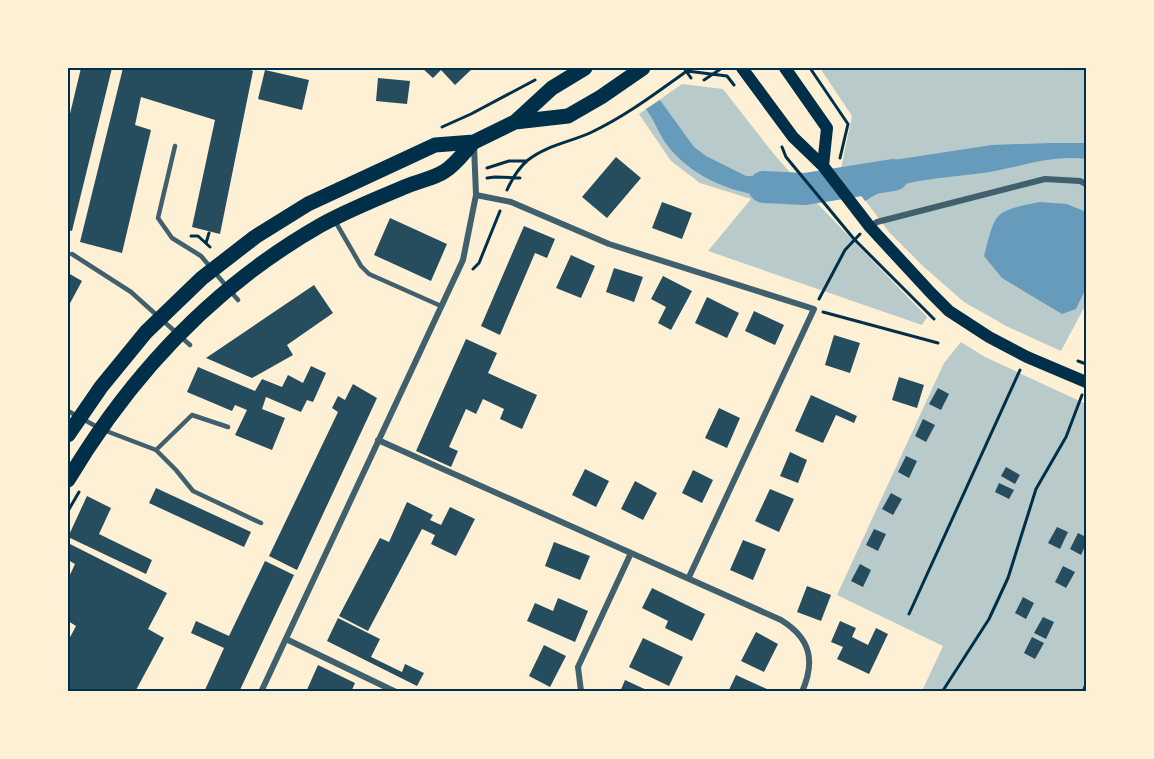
<svg xmlns="http://www.w3.org/2000/svg" width="1154" height="759" font-family="Cabin,sans-serif">
<style>
.green{fill:#b9caca}
.water{fill:#669bbc}
.lines{fill:none;stroke-linecap:round;stroke-linejoin:round}
.river{stroke:#669bbc;stroke-width:32}
.building{fill:#264d5e}
.path{stroke:#003049;stroke-width:3}
.service{stroke:#3f606c;stroke-width:4.5}
.minor{stroke:#3f606c;stroke-width:6}
.secondary{stroke:#003049;stroke-width:12}
.primary{stroke:#003049;stroke-width:15}
.neatline{fill:none;stroke:#003049;stroke-width:2}
</style>
<rect width="100%" height="100%" fill="#fdf0d5"/>
<path class="green" d="M820,68H1086V304L1061,351L1008,327L964,302L924,267L889,232L841,168L852,116Z
M682,84L723,89L773,153L815,201L927,317L922,325L708,251L751,199L700,183L671,161L639,114Z
M961,342L985,357L1086,404V691H922L943,646L837,595L944,363Z"/>
<path class="water" d="M660,100L694,147L706,156L746,176L781,177L794,175L815,201C761,199 703,191 667,145C659,134 654,120 646,109Z
M1050,143H1086V159C1055,155 1025,165 995,171C951,179 902,176 865,201L841,168L992,145Z
M1039,202L1067,204L1086,212V288L1076,309L1062,314L1002,278L984,256C996,211 993,212 1039,202Z"/>
<g class="lines">
<path class="river" d="M764,187L805,189L893,175"/>
</g>
<path class="building" d="M81,68H112L72,231L68,230V122Z
M123,68H245L253,71L220,234L192,227L215,120L141,97L135,125L151,130L122,253L80,242Z
M422,68H473L455,85L441,70L433,78Z
M265,70L309,80L302,110L258,99Z
M378,78L410,81L407,104L376,101Z
M616,157L641,178L607,218L582,197Z
M662,202L692,213L682,239L652,228Z
M390,218L447,244L431,281L374,255Z
M524,226L555,239L547,258L535,253L500,335L481,326Z
M571,255L595,266L581,298L556,288Z
M614,268L643,277L634,302L606,292Z
M68,273L82,281L68,307Z
M663,276L692,291L671,330L658,323L666,307L651,299Z
M314,285L333,313L287,345L293,355L252,378L206,358Z
M707,297L739,313L727,338L695,323Z
M754,311L784,325L775,345L745,331Z
M834,335L860,343L850,373L825,365Z
M466,339L497,353L488,373L537,395L522,429L500,419L504,409L483,399L476,414L466,409L449,447L458,451L451,467L416,451Z
M311,366L326,373L313,402L307,400L301,412L266,397L262,409L285,418L272,450L235,435L247,410L235,405L232,411L187,392L198,367L255,391L262,379L282,387L288,375L303,383Z
M899,377L924,385L917,408L892,400Z
M353,384L377,398L297,570L269,556L338,412L332,408L338,396L345,400Z
M938,388L949,394L941,410L929,404Z
M811,395L857,416L854,423L836,415L823,443L795,431Z
M719,408L740,418L727,448L705,438Z
M923,419L935,425L926,442L915,436Z
M790,452L807,460L798,483L780,476Z
M906,456L917,461L909,478L898,472Z
M1006,467L1020,475L1015,484L1001,476Z
M585,469L609,481L596,507L572,495Z
M693,470L713,480L702,503L682,493Z
M635,481L657,493L643,520L621,509Z
M999,483L1014,490L1009,499L995,492Z
M156,488L251,532L244,547L149,503Z
M770,489L794,499L779,532L755,521Z
M891,493L902,499L893,515L882,509Z
M87,496L111,508L99,534L152,560L146,574L68,537Z
M407,502L433,515L430,520L441,525L450,507L475,519L456,556L431,544L435,535L422,529L368,631L339,616L380,538L389,542Z
M1057,527L1068,532L1060,549L1048,543Z
M874,529L886,534L878,551L866,545Z
M1078,533L1086,537V544L1081,555L1070,549Z
M743,540L766,549L753,580L730,570Z
M554,542L590,556L580,580L545,566Z
M68,543L167,593L148,629L164,638L135,692H68V641L76,626L68,621V579L75,564L68,560Z
M265,561L294,575L269,628L239,692H204L224,648L191,633L196,621L229,636Z
M860,564L871,570L863,587L851,581Z
M1063,566L1075,572L1066,588L1055,582Z
M807,586L831,595L821,621L797,612Z
M652,588L705,614L692,641L665,628L668,621L642,608Z
M1023,597L1034,603L1026,619L1015,613Z
M558,598L588,611L575,642L527,621L535,603L553,611Z
M1043,617L1054,622L1046,639L1034,633Z
M338,618L380,639L371,657L402,672L405,664L424,673L417,686L327,641Z
M840,621L856,628L852,637L868,645L876,628L888,634L869,674L837,659L843,647L831,642Z
M756,632L778,644L764,672L741,661Z
M1032,637L1044,643L1035,659L1024,653Z
M643,638L683,657L669,686L629,667Z
M544,645L566,656L550,687L529,676Z
M318,665L355,683L351,692H306Z
M736,675L769,690L768,692H728Z
M625,680L651,692H620Z"/>
<g class="lines">
<path class="path" d="M684,68L691,78
M810,68L848,124L840,158
M704,80L722,68
M442,127L471,114L535,80
M782,147L786,157L854,239L934,319
M487,168L509,161H526
M487,178L495,177L520,178
M507,190C512,179 518,168 528,160C547,145 571,142 592,132C626,116 656,93 687,71L727,76L734,85
M191,236H198L210,247
M206,243L209,233
M473,269L479,263L500,211
M819,299L845,250L860,234
M823,312L938,343
M1078,361L1086,364
M68,511L79,492
M909,614L1020,370
M942,692L989,619L1008,578L1036,489L1066,437L1082,395
M1083,692L1086,684"/>
<path class="service" d="M175,146L158,218L172,238L201,256L238,300
M335,221L361,266L369,274L441,306
M72,254L131,292L190,345
M68,411L101,429L156,450L192,415L228,427
M156,450L176,470L193,491L261,523"/>
<path class="minor" d="M476,195L511,202L609,244L814,309L689,577
M870,227L877,222L1045,179L1080,181L1086,184
M378,440L781,620C810,638 816,660 802,692
M286,639L396,692
M581,691L578,667L631,553
M261,692L463,260L476,195L474,145"/>
<path class="secondary" d="M742,68L793,137L823,166L870,227L931,293L949,311L989,337L1027,357L1086,382
M785,68L827,128L823,166"/>
<path class="primary" d="M515,122L552,88L585,68
M68,435L101,387L146,332L202,278L255,237L308,204L435,145L474,142L515,122L568,116L601,97L643,68
M68,480C130,376 214,286 321,225C348,210 378,198 407,186C419,181 435,178 445,171C456,164 465,151 474,142"/>
</g>
<rect width="1154" height="759" fill="none" stroke="#fdf0d5" stroke-width="138"/>
<rect x="69" y="69" width="1016" height="621" class="neatline"/>
</svg>
